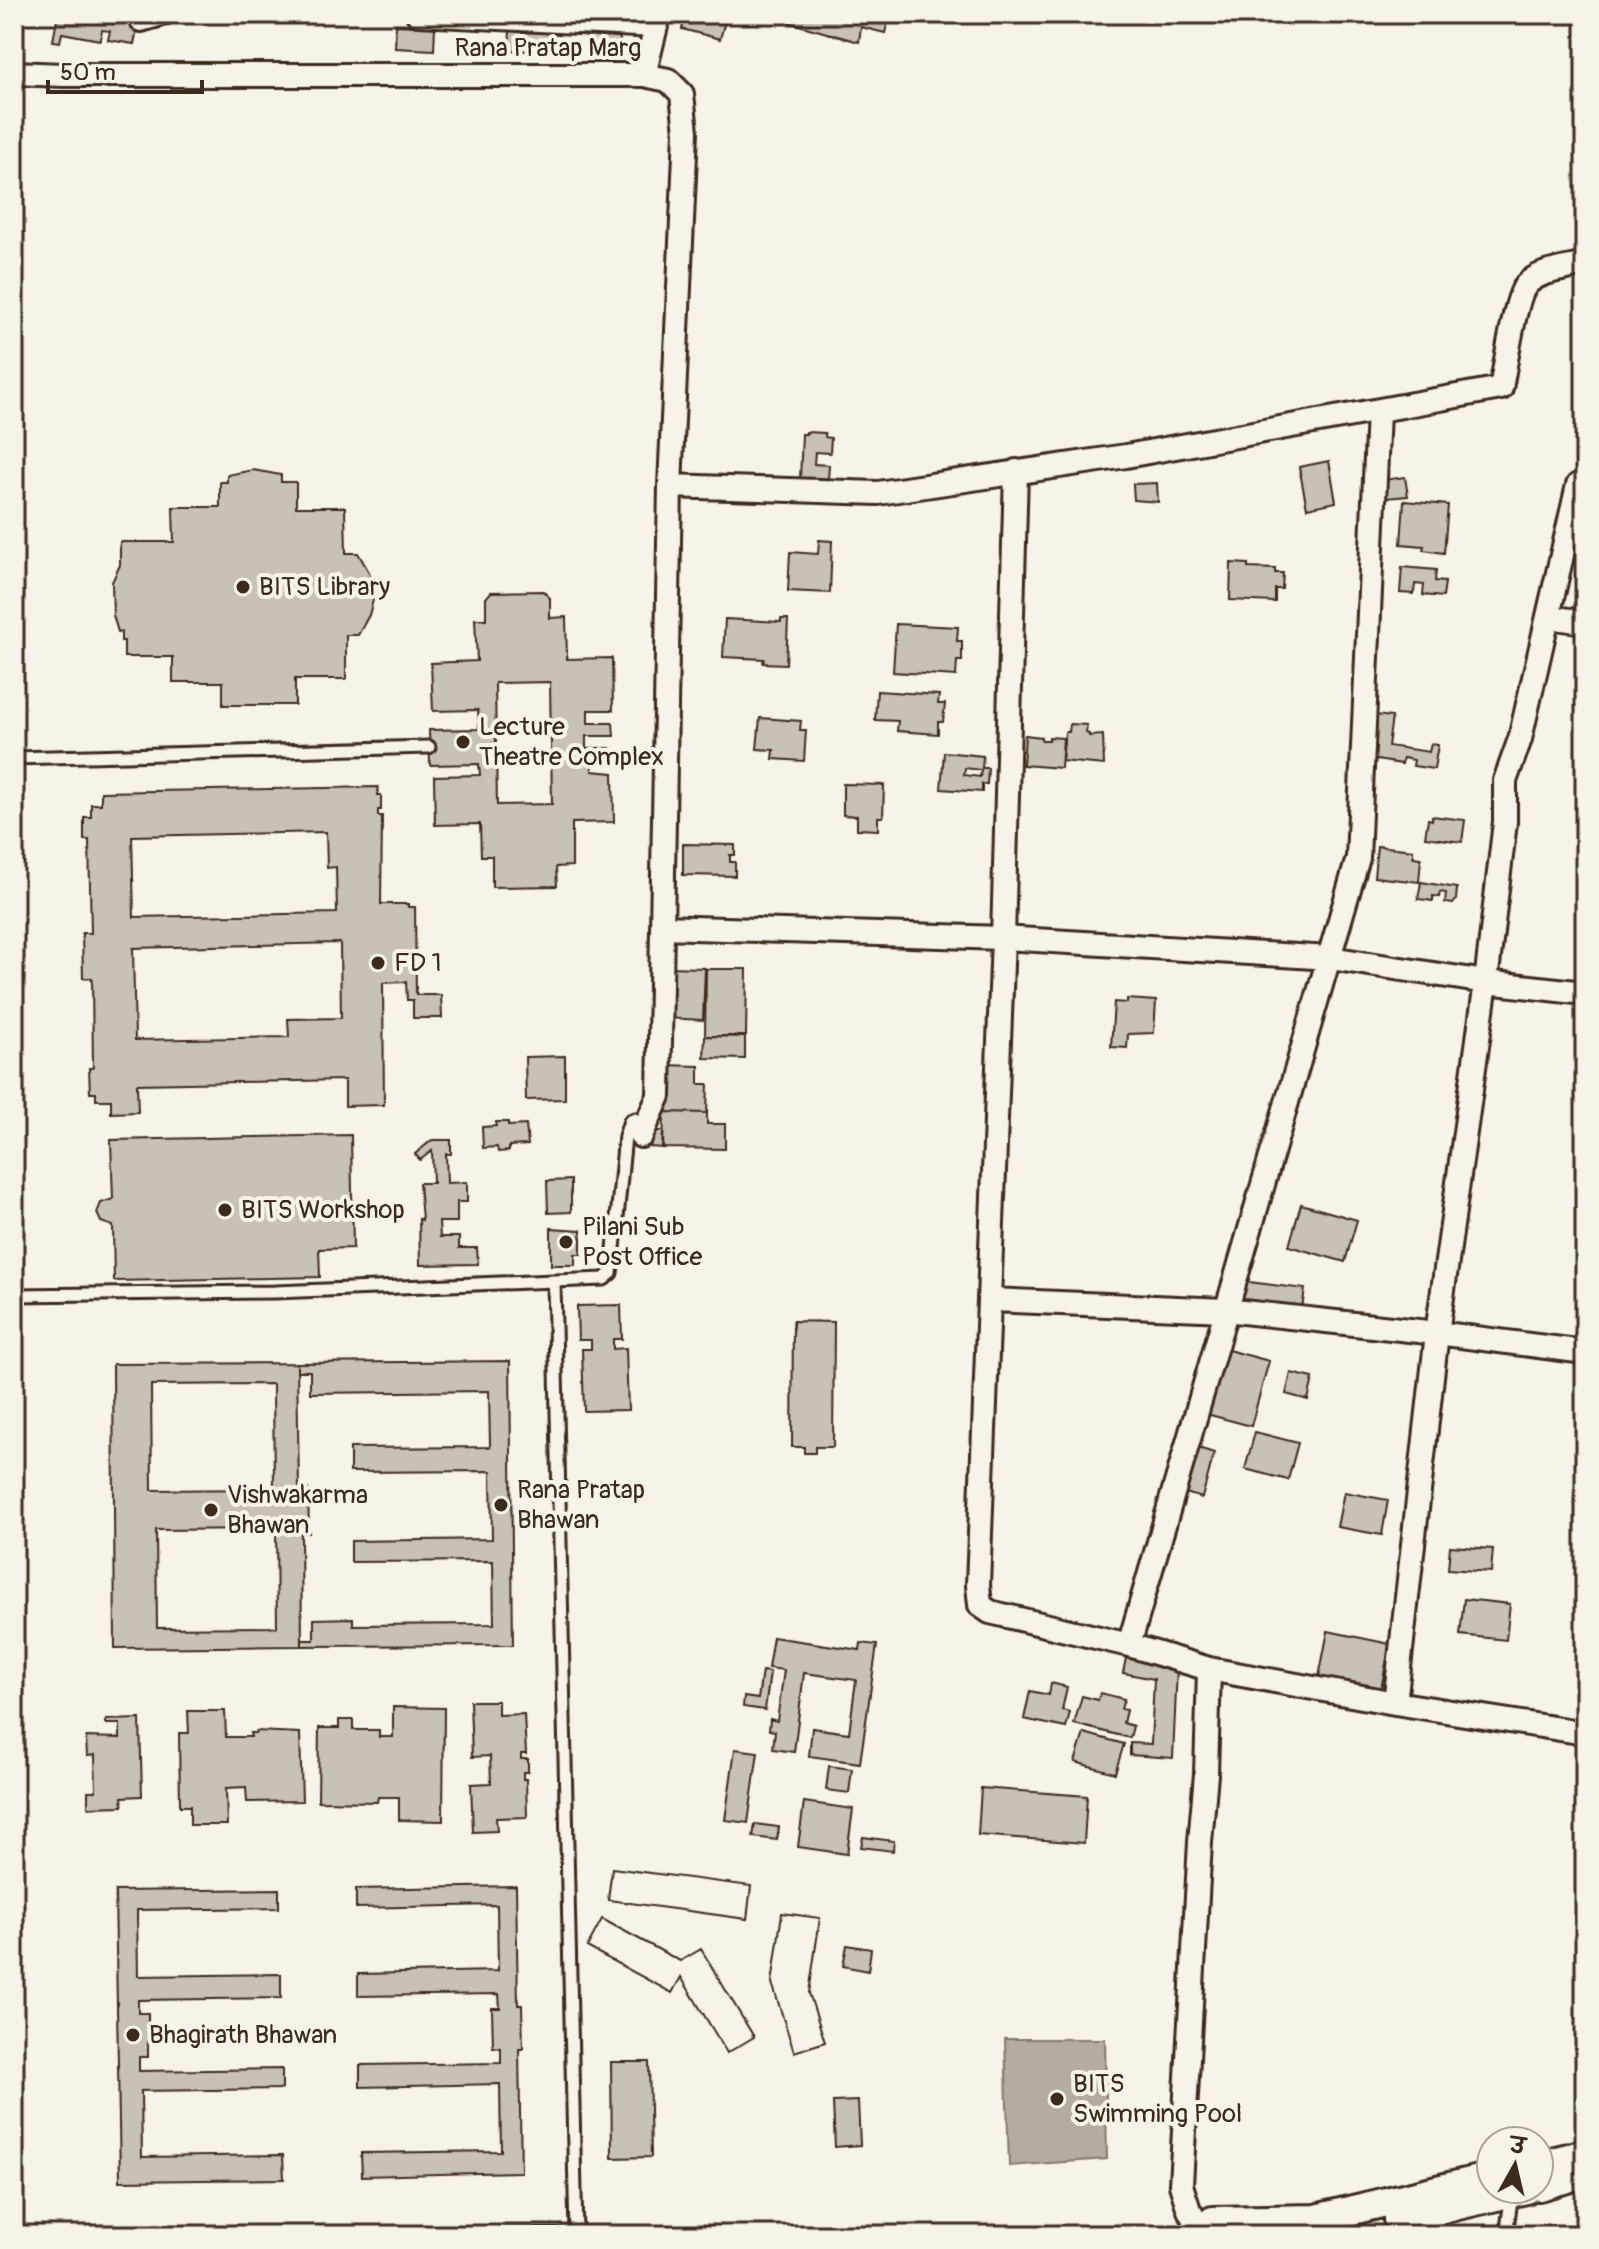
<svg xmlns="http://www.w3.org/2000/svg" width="1599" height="2249" font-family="Pangolin,'Playpen Sans Deva',sans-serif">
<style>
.water{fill:#b4aca0;stroke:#84786c;stroke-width:2}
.building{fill:#c8c1b6;stroke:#3b2a1e;stroke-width:2;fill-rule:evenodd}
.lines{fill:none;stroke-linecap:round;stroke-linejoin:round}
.service-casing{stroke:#3b2a1e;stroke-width:17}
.minor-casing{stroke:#3b2a1e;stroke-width:28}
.tertiary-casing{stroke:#3b2a1e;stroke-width:34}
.service{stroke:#f7f3e8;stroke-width:11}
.minor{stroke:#f7f3e8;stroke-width:22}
.tertiary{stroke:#f7f3e8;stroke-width:28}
.poi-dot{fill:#3b2a1e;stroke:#f7f3e8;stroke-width:3}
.labels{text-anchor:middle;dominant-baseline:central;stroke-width:8;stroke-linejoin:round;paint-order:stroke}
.street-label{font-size:26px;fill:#3b2a1e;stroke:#f7f3e8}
.poi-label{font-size:26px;fill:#3b2a1e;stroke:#f7f3e8;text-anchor:start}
</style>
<rect width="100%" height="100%" fill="#f7f3e8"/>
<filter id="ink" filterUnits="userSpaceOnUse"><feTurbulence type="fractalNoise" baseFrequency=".0125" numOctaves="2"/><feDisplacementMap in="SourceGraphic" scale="16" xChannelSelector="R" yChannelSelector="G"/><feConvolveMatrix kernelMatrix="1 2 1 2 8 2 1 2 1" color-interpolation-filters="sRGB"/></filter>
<g filter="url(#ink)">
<path class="water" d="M1005,2039H1105L1107,2159L1009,2166Z"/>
<path class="building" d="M58,14H140L134,44L108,40L110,31L102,30L100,40L62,33L60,42L53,41Z
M686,14H727L720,39L682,29Z
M759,14H890L885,33L861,27L859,42Z
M396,25L435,27L434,50L395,48Z
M510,30L549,32L548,52L509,50Z
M586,34L620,35L619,53L586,51Z
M806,432L825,433V437L831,438L830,453L815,452L814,464L829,465L828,480L800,479L802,434H806Z
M1329,461L1336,502L1307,508L1299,467Z
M253,470L281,475V482H296V507H345L346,553H358L369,572L375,593L369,615L358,635H346V679H295V705H223V682H173V657H124V641H121V632H118L113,615L112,582L120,565V542H174L173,507H220V482H227V475Z
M1405,477L1408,496L1385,498L1383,480Z
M1157,483L1158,502L1134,500L1133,484Z
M1404,501L1448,505L1444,553L1423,550L1424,546L1401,544Z
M819,540L832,541L830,593L788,591L790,552L818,554Z
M1231,563L1248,564V568L1275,569V573H1283L1282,589H1275V602L1230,600Z
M1402,567L1436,570L1435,581L1445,582L1443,597L1423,595L1424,585L1415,584L1414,594L1400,593Z
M543,591L550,598V618L566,617L567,659L612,658L613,710H588V723H613L614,736H586V748H610L611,763H592V771L613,773L614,822L572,823V866L556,867L557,886L492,887V856H481L480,824L435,825L434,776L480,775L479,764L430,765L429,730L479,729L478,710L433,711L431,663L477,661L475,619H486V598L491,592ZM550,682L552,804L497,805L495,683Z
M725,619L781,622V619H788L786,664L763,663L764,659L723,657Z
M896,624L958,627L957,641H962V661H957L956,676L893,672Z
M877,691L939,695L938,704H945L943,722H938V734L897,731L898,721L875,720Z
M1376,715L1392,717L1388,746L1429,752L1431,744L1438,745L1434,769L1413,766L1414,760L1403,758L1402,764L1370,759Z
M760,718L801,721L800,730H806L804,761L773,759L774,750L757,749Z
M1070,724L1087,725L1086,733L1089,734V736L1103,735L1104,765L1062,761L1065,732H1069Z
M1025,735L1041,737V740H1049V737L1063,738L1061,768L1023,765Z
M944,752L983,756L982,768H988L987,784H982V792L941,789ZM965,768L981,770L980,777L964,775Z
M843,784L884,785L883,817H878V830L857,829V816L843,815Z
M378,787V795H381V810H378V816H382L381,904H408V907H415L416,995H441L442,1018H413V1000H407L406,982L383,983L384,1105L345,1106V1080L137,1084L138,1112L111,1113V1100H96V1093H90L89,1068H93L92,978H83L82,933H91L89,840H84V817H91V804H101V792ZM326,832L327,868L336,867L337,913L134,917L132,836ZM340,943L341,1018L288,1019L289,1037L135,1040L133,948Z
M1432,816L1465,820L1462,842L1425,837L1428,819L1432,820Z
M683,844L735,845V855H730V862H735V876L683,875Z
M1377,846L1413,850V857L1421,858L1419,882L1374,877Z
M1421,882L1457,888L1456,900L1453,904L1445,903L1446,893L1440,892L1439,897L1433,896V901L1418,899Z
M667,967L705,968L703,1020L665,1018Z
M706,969H747L746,1036H705Z
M1127,999L1156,1001L1154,1033L1128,1034L1127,1048L1111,1047L1114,1002L1127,1003Z
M705,1036L745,1037V1059L704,1058Z
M565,1056V1099L526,1100L525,1057Z
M664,1065L699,1066V1084H708L707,1113L664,1112Z
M664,1112L707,1113V1124H725V1149L663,1148Z
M496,1122H508V1126L526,1125L528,1145L509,1146V1151L498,1152L497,1147L483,1148L482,1127L496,1126Z
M650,1131H663L662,1148L650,1147Z
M351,1135L353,1248L319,1249L320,1277L114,1281L113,1226L101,1222L97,1213L101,1203L113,1199L111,1140Z
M432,1140H451V1154H446L447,1183L467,1182V1202H457V1222H439L440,1237H459V1248H477L478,1264L420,1265L419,1219L422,1220L419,1183H433L432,1151L420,1160L415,1154Z
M571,1180V1212L548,1213L547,1181Z
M1301,1204L1357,1220L1345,1262L1289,1246Z
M551,1228L581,1230V1254H575V1265H551Z
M1241,1281L1305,1289L1302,1309L1239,1301Z
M621,1305L622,1339H613V1349L626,1348L628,1410L584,1411L582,1349H591V1340H578L577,1306Z
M793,1321L834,1322L833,1447H815V1453H804V1447H792Z
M1217,1347L1269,1361L1251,1426L1199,1412Z
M510,1361L513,1645L302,1646V1640H314V1619L353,1618V1625L494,1624L493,1561L351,1562V1541L492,1539L491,1471L350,1472V1448L490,1447L489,1391L310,1393V1371H297V1363Z
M297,1363L299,1490L308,1489L309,1533H301L302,1646L115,1648L113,1364ZM273,1384L274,1489L152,1490L151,1385ZM276,1529L277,1627L157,1628L156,1530Z
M1291,1373L1313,1378L1308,1400L1286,1394Z
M1255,1432L1298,1443L1288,1480L1245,1469Z
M1195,1447L1214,1453L1202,1498L1182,1492Z
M1344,1492L1388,1500L1382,1535L1337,1527Z
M1450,1546L1493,1549L1491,1572L1448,1569Z
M1464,1599L1510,1604L1506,1640L1460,1635Z
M1328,1631L1390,1644L1381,1689L1319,1677Z
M773,1637L860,1650L861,1643L877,1645L860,1763L809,1756L812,1728L849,1733L856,1680L804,1673L794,1752L773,1749L775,1731L769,1730L770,1719L777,1721L784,1670L768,1668Z
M1126,1658L1177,1668L1173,1758L1130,1755V1743L1151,1744L1154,1679L1123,1673Z
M762,1671L770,1672L765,1710L743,1707L744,1697L758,1699Z
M1051,1683L1067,1687L1062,1710L1070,1712L1066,1728L1024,1719L1030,1691L1049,1695Z
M1100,1693L1124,1699L1121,1709L1126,1710L1123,1723L1133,1726L1130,1738L1074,1724L1082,1696L1098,1700Z
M470,1701H498V1715L524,1714L526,1754H521V1759H528V1772H523V1779H526L527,1817L496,1818L497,1831L473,1832L471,1784L491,1783L490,1756L472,1757Z
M393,1707L444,1708L443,1821L399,1820V1797H378L377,1802L318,1801L319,1728H339V1720H353V1730H379V1737H393Z
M188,1711H225L226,1737H251L250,1733H256V1731L300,1733L302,1801L247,1802L246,1787L226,1788L227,1825H190V1806H180L179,1733H189Z
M140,1719L142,1796L122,1797L123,1806L88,1807V1791H96L95,1755L87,1756L86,1737L120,1738V1724H106V1720Z
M1084,1733L1124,1744L1115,1773L1075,1762Z
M735,1749L758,1752L748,1823L725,1820Z
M829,1766L852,1769L849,1793L826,1790Z
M981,1788L1087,1796L1084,1843L978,1835Z
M804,1802L853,1809L847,1854L798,1847Z
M755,1824L779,1827L777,1840L753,1837Z
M863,1837L894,1841L893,1851L861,1847Z
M612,1868L751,1886L747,1919L608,1900Z
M612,1868L751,1886L747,1919L608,1900Z
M516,1886L518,2005H522L523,2049H519L521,2172L362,2176L361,2153L501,2151L500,2084L360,2087V2065L501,2063V2048L493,2047L492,2008H500L499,1994L358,1996V1974L498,1971L497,1905L356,1908V1889Z
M279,1889V1908L137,1910L138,1976L281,1974V1998L138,2000V2013H148V2057H139V2071L282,2069V2089L141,2091L142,2157L283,2155L284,2179L120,2181L115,1891Z
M782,1913L820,1918L809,1993L825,2042L794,2052L772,1983Z
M782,1913L820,1918L809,1993L825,2042L794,2052L772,1983Z
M602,1919L680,1961L701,1949L754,2037L727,2053L681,1977L672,1993L587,1947Z
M602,1919L680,1961L701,1949L754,2037L727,2053L681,1977L672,1993L587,1947Z
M847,1945L871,1949L868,1971L843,1966Z
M611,2062H649L651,2157L612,2158Z
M858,2101L860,2145L835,2147L833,2102Z"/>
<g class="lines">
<defs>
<path id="service" d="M14,758L429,747
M554,1282L576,2235
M14,1295L275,1292L604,1279L611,1273L613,1259L625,1136L630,1121L635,1119L640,1135
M505,2235H627
M1506,2235L1512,2193"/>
<path id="minor" d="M418,14L656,26
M141,20L162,14
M14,73L63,75H644L668,80L682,94L686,132L670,486L659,1096L641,1136
M644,75L659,14
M1016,471L1003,938L978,1585L980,1605L990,1612L1129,1645L1209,1669L1395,1703L1585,1733
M670,486L878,493L1126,456L1501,388C1505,369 1515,297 1526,285C1539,270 1567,269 1585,264
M1548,617L1585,622
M662,927L1003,938L1330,958L1486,982L1585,993
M990,1300L1225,1310L1437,1333L1585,1352
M1129,1645L1358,858L1378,412
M1395,1703L1437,1333L1486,982L1505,822V781L1520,739L1578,485
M1204,2235L1189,2210L1181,2185L1200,1842L1206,1774L1209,1669"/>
<path id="tertiary" d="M1539,2165L1585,2154
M1539,2186L1585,2173
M1398,2219L1526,2189
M1206,2235L1213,2221L1315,2219L1491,2177"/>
</defs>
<use href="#service" class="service-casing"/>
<use href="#minor" class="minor-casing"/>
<use href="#tertiary" class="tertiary-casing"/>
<use href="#service" class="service"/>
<use href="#minor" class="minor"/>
<use href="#tertiary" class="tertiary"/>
</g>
</g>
<g class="poi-dot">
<circle cx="243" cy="587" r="8"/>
<circle cx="463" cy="742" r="8"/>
<circle cx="378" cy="963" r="8"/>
<circle cx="225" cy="1210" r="8"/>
<circle cx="566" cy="1242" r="8"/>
<circle cx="501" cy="1505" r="8"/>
<circle cx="211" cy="1510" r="8"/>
<circle cx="133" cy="2035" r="8"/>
<circle cx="1057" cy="2099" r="8"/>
</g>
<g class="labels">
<g class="street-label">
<text x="548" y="48">Rana Pratap Marg</text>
</g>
<g class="poi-label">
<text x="259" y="587">BITS Library</text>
<text x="479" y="727">Lecture<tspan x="479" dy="30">Theatre Complex</tspan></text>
<text x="394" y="963">FD 1</text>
<text x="241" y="1210">BITS Workshop</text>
<text x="582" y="1227">Pilani Sub<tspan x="582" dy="30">Post Office</tspan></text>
<text x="517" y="1490">Rana Pratap<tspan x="517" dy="30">Bhawan</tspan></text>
<text x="227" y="1495">Vishwakarma<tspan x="227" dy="30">Bhawan</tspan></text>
<text x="149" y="2035">Bhagirath Bhawan</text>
<text x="1073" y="2084">BITS<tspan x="1073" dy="30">Swimming Pool</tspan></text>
</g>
</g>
<rect width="1599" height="2249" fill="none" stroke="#f7f3e8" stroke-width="48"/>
<rect x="24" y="24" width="1551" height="2201" fill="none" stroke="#3b2a1e" stroke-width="3" filter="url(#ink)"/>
<g transform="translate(1515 2165) rotate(8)"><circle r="38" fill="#f7f3e8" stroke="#aca397" stroke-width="2"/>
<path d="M0-6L14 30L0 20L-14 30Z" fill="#3b2a1e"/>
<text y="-12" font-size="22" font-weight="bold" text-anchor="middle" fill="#3b2a1e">उ</text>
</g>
<path d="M48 80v12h154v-12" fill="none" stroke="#3b2a1e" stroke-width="4"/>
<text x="60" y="80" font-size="24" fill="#3b2a1e" stroke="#f7f3e8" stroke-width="6" paint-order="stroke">50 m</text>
</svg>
